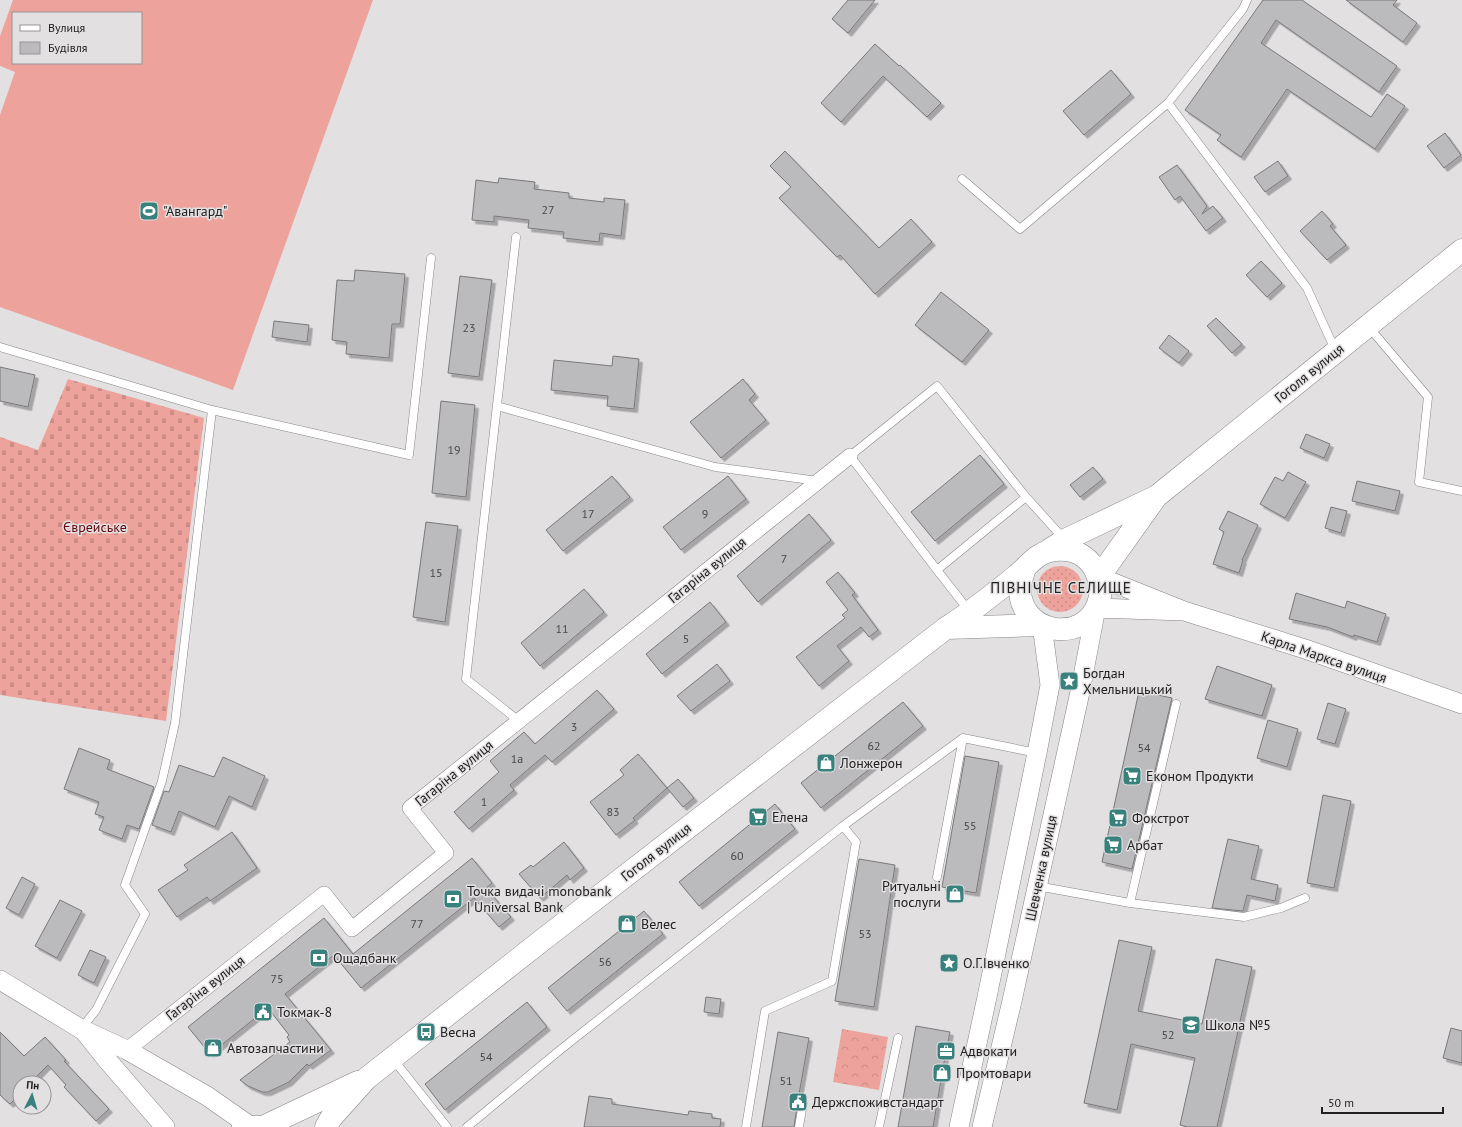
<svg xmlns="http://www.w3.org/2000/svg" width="1462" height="1127" font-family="'PT Sans',sans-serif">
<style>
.grass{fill:url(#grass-dots)}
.forest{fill:url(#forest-crowns)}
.cemetery{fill:url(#cemetery-stones)}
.pitch{fill:#eda39c;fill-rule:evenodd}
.building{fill:#bbbabd;stroke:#79787b;filter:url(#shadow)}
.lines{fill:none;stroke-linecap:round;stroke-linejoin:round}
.service-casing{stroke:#878587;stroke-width:9}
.minor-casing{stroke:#878587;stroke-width:16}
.tertiary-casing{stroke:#878587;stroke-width:20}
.secondary-casing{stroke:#878587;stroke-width:23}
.service{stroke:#fff;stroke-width:8}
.minor{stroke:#fff;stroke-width:15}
.tertiary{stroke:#fff;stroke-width:19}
.secondary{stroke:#fff;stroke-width:22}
.labels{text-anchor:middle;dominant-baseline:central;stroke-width:3;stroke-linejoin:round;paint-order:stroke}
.number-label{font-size:12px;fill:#484749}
.poi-label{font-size:14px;fill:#222122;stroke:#e3e0e2;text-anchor:start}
.street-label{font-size:14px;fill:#222122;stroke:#e3e0e2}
.park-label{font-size:14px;fill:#62080e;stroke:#e3e0e2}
.neighbourhood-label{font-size:15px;letter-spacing:1px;fill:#222122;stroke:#e3e0e2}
</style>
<defs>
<pattern id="grass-dots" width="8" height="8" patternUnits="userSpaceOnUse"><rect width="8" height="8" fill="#eda39c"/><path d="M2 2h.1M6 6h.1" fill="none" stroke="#cb8c86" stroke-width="1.8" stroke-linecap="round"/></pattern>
<pattern id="forest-crowns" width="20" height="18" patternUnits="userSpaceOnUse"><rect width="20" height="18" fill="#eda39c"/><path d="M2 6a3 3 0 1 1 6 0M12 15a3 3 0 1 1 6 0" fill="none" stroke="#cb8c86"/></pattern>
<pattern id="cemetery-stones" width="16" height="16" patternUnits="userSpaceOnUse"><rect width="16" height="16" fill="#eda39c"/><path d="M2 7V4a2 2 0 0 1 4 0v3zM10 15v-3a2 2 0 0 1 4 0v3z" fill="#cb8c86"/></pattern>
<filter id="shadow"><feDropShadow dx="3.5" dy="3.5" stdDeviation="0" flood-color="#0004"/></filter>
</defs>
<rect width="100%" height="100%" fill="#e3e0e2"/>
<path class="grass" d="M1037 589a23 23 0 1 1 46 0a23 23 0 1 1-46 0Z"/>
<path class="forest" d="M842,1029L888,1037L879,1090L833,1082Z"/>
<path class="cemetery" d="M68,379L204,418L166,721L0,695V437L38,450Z"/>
<path class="pitch" d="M13,0H373L233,390L0,307V115L15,72L0,66V36ZM13,13H141V63H13Z"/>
<path class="building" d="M848,0H875L848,33L832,19Z
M1263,0H1302L1397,66L1379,92L1276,20L1261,43L1371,117L1387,94L1405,106L1375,149L1287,89L1241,157L1217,140L1221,135L1185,110Z
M1346,0H1397L1393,5L1417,23L1403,42Z
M875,44L899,66L900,65L941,103L927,117L883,76L841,122L821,103Z
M1111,70L1131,94L1084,135L1063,111Z
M1445,133L1461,155L1444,168L1427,146Z
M785,151L879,248L911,219L932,242L875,294L840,255L837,257L779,198L791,187L770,166Z
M1278,161L1288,176L1265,192L1254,177Z
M1177,165L1207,206L1202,214L1213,206L1223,218L1206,231L1180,196L1175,200L1159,177Z
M499,178L535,182L534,189L569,193V198L604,202V198L625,200L621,236L600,233L599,242L563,238L564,232L528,228L529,220L494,216V222L472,220L476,180L498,183Z
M1322,211L1333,224L1330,226L1346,245L1327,260L1300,231Z
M1261,261L1282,283L1267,297L1246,275Z
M355,270L405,274L400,324H392L389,358L346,354L347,342L332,340L337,280L354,281Z
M460,276L492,280L479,377L448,373Z
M941,292L989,330L962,362L915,325Z
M1216,318L1242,344L1232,353L1207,326Z
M274,321L309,325L307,342L272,337Z
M1169,335L1189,351L1179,363L1159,348Z
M613,356L639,359L634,409L607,406L608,396L551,390L554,360L612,366Z
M0,367L35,375L28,407L0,401Z
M743,379L755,394L749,400L766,420L721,458L690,422Z
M441,401L475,405L466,497L432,493Z
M1306,434L1330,444L1324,458L1300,448Z
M980,455L1004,484L935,541L911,512Z
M1093,467L1103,479L1080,497L1070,485Z
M1288,472L1306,482L1285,518L1260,504L1275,477L1283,481Z
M612,476L630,497L563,551L546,530Z
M728,476L746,499L681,550L663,527Z
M1357,481L1400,491L1395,511L1352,501Z
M1331,507L1347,511L1341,533L1325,528Z
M1228,511L1258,525L1242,560H1243L1239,573L1213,564L1224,532L1219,529Z
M809,514L831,540L758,602L737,576Z
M426,522L458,526L445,622L413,617Z
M838,572L855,593L852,595L878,630L869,637L861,627L837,646L849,661L819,686L796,657L845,618L842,615L848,610L826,582Z
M584,589L604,612L540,666L521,643Z
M1296,593L1345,608L1347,601L1386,614L1377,642L1354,635L1353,637L1327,627L1289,619Z
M710,602L726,622L662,674L646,654Z
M717,664L730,681L691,711L677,696Z
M1217,666L1272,685L1262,716L1205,699Z
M597,690L614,709L552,762L545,755L510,785L514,790L469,829L454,812L499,772L490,761L524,732L535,744Z
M1139,691L1172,698L1132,869L1102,862Z
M903,702L923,726L821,808L801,783Z
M1328,703L1346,709L1335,744L1317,739Z
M1268,720L1298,729L1287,767L1257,758Z
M79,748L110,760L107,769L154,787L139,829L127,825L122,839L99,830L104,817L95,814L99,802L64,789Z
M638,754L667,788L633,818L635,820L616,835L590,802L624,775L620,770Z
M965,756L999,762L976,893L942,887Z
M223,757L265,776L252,807L229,796L215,827L179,811L171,832L152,825L164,791L169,792L179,765L214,777Z
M678,779L694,798L683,807L667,788Z
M1323,795L1351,801L1334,888L1307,883Z
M775,804L795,829L699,906L679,882Z
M232,832L257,868L210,901L207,897L177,917L158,890L188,870L184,865Z
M1228,839L1259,846L1251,879L1278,885L1275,901L1247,895L1243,911L1212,908Z
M564,842L584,868L570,880L567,875L540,898L519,874L531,865L533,867Z
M472,858L492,883L486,888L511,917L499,927L474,898L361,988L334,955L285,994L331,1050L309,1066L307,1064L289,1082L268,1092H262L248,1086L240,1080L290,1042L287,1037L289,1035L268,1008L210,1054L188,1027L324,918L353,954Z
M859,859L895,865L874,1007L835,1001Z
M22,877L35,884L19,915L6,908Z
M60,900L82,911L57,958L35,946Z
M644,911L663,934L567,1011L548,988Z
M1119,940L1152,947L1138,1011L1202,1024L1216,959L1252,967L1217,1127H1188L1180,1125L1195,1058L1131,1044L1117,1110L1084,1103Z
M90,950L106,957L94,983L78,975Z
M706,997L721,999L719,1014L704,1012Z
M527,1002L547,1027L445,1110L425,1084Z
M916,1026L950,1032L946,1051L933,1127H898Z
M1451,1028L1462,1031V1063L1443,1058Z
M0,1032L24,1056L45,1037L66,1060L64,1061L109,1109L96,1121L64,1087L66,1085L48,1065L30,1083H20V1094L10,1104L0,1095Z
M778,1032L809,1038L798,1100L794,1127H762Z
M589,1096L612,1099V1104L688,1115L689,1111L712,1114V1118L721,1119L720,1127H584Z"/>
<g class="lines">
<defs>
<path id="service" d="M1168,103L1307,288L1336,352
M962,179L1020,229L1168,103L1243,9L1247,0
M516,237L466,679L519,721
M1368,326L1428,397L1419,482L1462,491
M0,347L212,410L409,455L431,258
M497,406L715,467L818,481
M937,570L850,456L937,386L1026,497
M969,611L937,570L1026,497L1064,539
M937,877L963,738
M1037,886L1130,903L1244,917L1281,908L1305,898
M1130,903L1176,704
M81,1029L96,1010L145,914L125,885L162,781L175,723L212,410
M393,1059L447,1127
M467,1127L560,1050L843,826L963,738L1037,753
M746,1127L765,1011L832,981L856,842L843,826
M799,1127L803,1103
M879,1127L898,1038"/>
<path id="minor" d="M127,1050L324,894L352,929L446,853L410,808L850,456"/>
<path id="tertiary" d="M1099,577L1184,611L1305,649L1462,704
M0,980L81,1029L127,1050L207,1096L250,1126
M84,1031L108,1061L165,1127
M959,1127L987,997L1037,753L1050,685L1042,625
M982,1127L1012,1001L1080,692L1096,608L1184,611"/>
<path id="secondary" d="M1049,550L1065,540L1157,496L1462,250
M1099,577L1156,497
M946,628L1042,625
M243,1127H259
M263,1127L358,1082
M326,1127L331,1118L367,1078L545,938L946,628C971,612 994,594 1017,575C1025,569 1031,560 1040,555C1048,550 1056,549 1066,550C1079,551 1091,560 1096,572C1101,582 1102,593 1098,604C1083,644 1023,634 1020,592C1019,583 1023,576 1025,568"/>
</defs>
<use href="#service" class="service-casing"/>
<use href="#minor" class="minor-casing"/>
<use href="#tertiary" class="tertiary-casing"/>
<use href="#secondary" class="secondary-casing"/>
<use href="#service" class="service"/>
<use href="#minor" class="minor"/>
<use href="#tertiary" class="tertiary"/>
<use href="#secondary" class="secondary"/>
</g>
<defs>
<symbol id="stadium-square" viewBox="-11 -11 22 22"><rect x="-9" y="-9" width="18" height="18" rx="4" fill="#39817c" stroke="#e3e0e2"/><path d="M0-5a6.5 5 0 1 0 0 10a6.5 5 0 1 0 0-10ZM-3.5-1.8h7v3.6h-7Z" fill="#fff"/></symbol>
<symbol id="sight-square" viewBox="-11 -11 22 22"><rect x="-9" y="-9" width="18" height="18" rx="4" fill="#39817c" stroke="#e3e0e2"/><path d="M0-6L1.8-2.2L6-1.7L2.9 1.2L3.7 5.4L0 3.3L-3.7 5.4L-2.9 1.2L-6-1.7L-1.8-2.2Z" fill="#fff"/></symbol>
<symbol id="shop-square" viewBox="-11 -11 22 22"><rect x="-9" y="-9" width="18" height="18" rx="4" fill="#39817c" stroke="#e3e0e2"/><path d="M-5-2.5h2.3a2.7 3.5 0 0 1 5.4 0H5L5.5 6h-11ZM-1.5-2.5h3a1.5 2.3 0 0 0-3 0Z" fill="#fff"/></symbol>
<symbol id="supermarket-square" viewBox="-11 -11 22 22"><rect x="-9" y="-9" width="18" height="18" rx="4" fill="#39817c" stroke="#e3e0e2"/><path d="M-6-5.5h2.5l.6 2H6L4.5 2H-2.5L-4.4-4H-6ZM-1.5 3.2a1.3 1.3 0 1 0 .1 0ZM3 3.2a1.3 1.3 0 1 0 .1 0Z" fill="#fff"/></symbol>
<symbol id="bank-square" viewBox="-11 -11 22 22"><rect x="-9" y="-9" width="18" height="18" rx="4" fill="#39817c" stroke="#e3e0e2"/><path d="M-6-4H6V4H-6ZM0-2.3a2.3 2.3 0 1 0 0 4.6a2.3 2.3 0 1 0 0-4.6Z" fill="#fff"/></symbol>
<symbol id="civic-square" viewBox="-11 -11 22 22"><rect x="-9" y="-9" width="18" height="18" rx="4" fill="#39817c" stroke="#e3e0e2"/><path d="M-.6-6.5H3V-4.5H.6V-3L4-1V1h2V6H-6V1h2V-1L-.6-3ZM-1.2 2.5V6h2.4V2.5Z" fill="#fff"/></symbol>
<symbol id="school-square" viewBox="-11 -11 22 22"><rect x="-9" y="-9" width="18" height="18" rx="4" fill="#39817c" stroke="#e3e0e2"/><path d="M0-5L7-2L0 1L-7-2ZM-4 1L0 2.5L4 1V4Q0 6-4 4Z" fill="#fff"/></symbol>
<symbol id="bus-square" viewBox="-11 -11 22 22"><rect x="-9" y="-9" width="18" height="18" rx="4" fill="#39817c" stroke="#e3e0e2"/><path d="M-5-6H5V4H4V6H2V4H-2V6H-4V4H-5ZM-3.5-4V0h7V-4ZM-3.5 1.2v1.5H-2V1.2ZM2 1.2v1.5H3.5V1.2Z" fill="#fff"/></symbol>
<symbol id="office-square" viewBox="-11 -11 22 22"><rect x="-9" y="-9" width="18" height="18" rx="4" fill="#39817c" stroke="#e3e0e2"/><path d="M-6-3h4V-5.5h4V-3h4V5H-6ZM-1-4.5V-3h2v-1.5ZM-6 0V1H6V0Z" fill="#fff"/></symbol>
</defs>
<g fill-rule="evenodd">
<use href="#stadium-square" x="138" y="200" width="22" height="22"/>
<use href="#sight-square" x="1058" y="670" width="22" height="22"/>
<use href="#shop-square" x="815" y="752" width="22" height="22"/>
<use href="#supermarket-square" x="1121" y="765" width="22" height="22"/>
<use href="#supermarket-square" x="747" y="806" width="22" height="22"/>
<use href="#supermarket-square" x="1107" y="807" width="22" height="22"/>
<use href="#supermarket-square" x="1102" y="834" width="22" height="22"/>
<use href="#shop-square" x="944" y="883" width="22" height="22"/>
<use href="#bank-square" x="442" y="888" width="22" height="22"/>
<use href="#shop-square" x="616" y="913" width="22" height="22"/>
<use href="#bank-square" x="308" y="947" width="22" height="22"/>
<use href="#sight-square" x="938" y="952" width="22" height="22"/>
<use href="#civic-square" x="252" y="1001" width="22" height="22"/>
<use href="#school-square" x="1180" y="1014" width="22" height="22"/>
<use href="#bus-square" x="415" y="1021" width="22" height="22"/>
<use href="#shop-square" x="202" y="1037" width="22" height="22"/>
<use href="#office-square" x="935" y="1040" width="22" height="22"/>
<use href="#shop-square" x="931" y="1062" width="22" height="22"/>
<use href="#civic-square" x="787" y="1091" width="22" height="22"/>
</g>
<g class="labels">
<g class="number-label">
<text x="548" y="209">27</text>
<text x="469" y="327">23</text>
<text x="454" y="449">19</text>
<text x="588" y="513">17</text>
<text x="705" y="513">9</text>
<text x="784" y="558">7</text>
<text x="436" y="572">15</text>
<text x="562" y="628">11</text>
<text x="686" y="638">5</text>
<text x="574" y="726">3</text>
<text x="874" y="745">62</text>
<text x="1144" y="747">54</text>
<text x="517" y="758">1а</text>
<text x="484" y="801">1</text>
<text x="613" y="811">83</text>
<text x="970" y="825">55</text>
<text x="737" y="855">60</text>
<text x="417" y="923">77</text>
<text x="865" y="933">53</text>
<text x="605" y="961">56</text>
<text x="277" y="978">75</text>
<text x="1168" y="1034">52</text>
<text x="486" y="1056">54</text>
<text x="786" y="1080">51</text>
</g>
<g class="poi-label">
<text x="163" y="211">"Авангард"</text>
<text x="1083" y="673">Богдан<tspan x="1083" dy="16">Хмельницький</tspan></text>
<text x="840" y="763">Лонжерон</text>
<text x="1146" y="776">Економ Продукти</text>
<text x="772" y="817">Елена</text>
<text x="1132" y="818">Фокстрот</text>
<text x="1127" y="845">Арбат</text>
<text x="941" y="886" text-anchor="end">Ритуальні<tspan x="941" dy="16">послуги</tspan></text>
<text x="467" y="891">Точка видачі monobank<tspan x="467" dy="16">| Universal Bank</tspan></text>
<text x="641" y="924">Велес</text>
<text x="333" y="958">Ощадбанк</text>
<text x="963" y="963">О.Г.Івченко</text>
<text x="277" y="1012">Токмак-8</text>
<text x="1205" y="1025">Школа №5</text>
<text x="440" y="1032">Весна</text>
<text x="227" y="1048">Автозапчастини</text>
<text x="960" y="1051">Адвокати</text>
<text x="956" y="1073">Промтовари</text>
<text x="812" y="1102">Держспоживстандарт</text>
</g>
<g class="street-label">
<text transform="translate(1309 373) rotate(-39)">Гоголя вулиця</text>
<text transform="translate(707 570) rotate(-39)">Гагаріна вулиця</text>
<text transform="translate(1324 657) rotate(19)">Карла Маркса вулиця</text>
<text transform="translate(454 773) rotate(-39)">Гагаріна вулиця</text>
<text transform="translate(656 852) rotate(-38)">Гоголя вулиця</text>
<text transform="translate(1041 868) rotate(-78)">Шевченка вулиця</text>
<text transform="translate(205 988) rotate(-38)">Гагаріна вулиця</text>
</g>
<g class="park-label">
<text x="95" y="527">Єврейське</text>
</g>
<g class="neighbourhood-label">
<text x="1061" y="587">ПІВНІЧНЕ СЕЛИЩЕ</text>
</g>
</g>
<rect x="12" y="12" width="130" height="52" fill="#e3e0e2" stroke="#969495"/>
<rect x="20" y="25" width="20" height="6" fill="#ffffff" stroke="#969495"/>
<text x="48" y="32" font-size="12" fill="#222122">Вулиця</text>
<rect x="20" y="42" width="20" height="12" fill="#bbbabd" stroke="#969495"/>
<text x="48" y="52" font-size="12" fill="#222122">Будівля</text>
<g transform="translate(32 1095) rotate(5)"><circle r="19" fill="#e3e0e2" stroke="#969495"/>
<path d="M0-3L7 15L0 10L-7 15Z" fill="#39817c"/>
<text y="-6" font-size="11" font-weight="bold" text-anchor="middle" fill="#222122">Пн</text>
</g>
<path d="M1322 1107v6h121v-6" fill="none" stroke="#222122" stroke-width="2"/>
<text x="1328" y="1107" font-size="12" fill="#222122" stroke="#e3e0e2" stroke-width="3" paint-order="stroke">50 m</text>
</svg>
